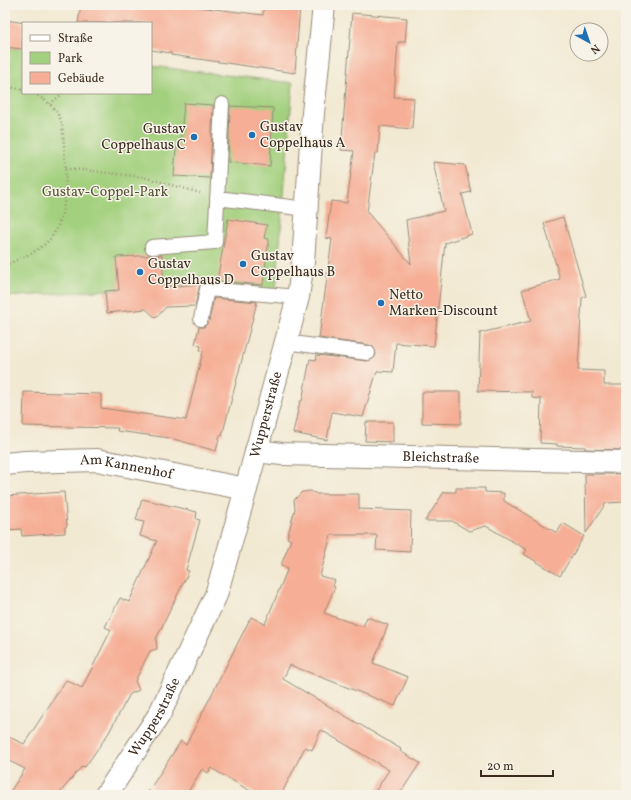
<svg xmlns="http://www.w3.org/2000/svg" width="631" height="800" font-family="Vollkorn,serif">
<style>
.green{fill:#a3d07e;stroke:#6f7d4e}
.building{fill:#f6af96}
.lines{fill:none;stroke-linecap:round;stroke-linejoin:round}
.lane-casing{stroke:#968a78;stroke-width:16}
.street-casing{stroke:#968a78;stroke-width:24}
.path{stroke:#968a78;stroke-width:2.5;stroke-dasharray:1 3;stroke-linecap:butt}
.lane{stroke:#fff;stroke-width:14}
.street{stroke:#fff;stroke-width:22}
.poi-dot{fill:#1f6fb2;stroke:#f7f3e8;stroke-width:1.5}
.labels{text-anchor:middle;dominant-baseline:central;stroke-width:3;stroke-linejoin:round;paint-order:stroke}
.poi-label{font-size:14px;fill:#3b2a1e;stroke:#f7f3e8;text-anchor:start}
.park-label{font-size:14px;fill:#555436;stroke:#f7f3e8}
.street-label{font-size:14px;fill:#3b2a1e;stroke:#f7f3e8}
</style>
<rect width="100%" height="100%" fill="#f7f3e8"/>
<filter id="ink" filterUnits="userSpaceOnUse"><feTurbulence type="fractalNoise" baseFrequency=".025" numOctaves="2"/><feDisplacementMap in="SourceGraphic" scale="8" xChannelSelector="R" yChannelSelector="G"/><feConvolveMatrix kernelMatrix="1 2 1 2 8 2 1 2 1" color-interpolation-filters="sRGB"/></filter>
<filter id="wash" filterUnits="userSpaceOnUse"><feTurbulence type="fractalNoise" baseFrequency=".012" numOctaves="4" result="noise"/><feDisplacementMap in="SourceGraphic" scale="16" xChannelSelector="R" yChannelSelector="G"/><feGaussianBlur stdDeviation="0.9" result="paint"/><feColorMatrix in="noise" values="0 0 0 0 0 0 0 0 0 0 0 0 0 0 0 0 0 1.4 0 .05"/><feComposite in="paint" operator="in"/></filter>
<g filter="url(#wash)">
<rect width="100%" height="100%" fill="#f2e9d2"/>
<path class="green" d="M5,47L23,49V93H151V66L293,83L276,291L198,284L5,297Z"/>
<g id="blocks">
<path class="building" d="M81,5H182L263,15L264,5H300L295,73L171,55V53L151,50V23H78Z
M352,13L407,18L405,42H398L394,97L414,98L412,129L380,126L378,153H375L367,212L411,264L406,220L444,211L433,162L465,165L471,192L462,194L472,234L445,243L434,346L396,343L393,372L377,371L363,417L332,412L327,440L293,433L300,401H302L310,359L316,360L317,355L367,361L374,358L376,354L373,347L369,345L319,338L332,239L326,238L331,201L347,203L354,151L341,150Z
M5,20L26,23H23L22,49L5,47Z
M184,103L213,105L210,178L174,176L176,148H180Z
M230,106L273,108L270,166L228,162Z
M563,217L586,296L582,298L578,370L604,371V385H626V450L585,449V447L557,446V444L540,443L541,399L532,398V392L478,391L480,333L531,321L522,290L560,279L544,223Z
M228,219L267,225L264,238L269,239L263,285L217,281Z
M162,255L164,287L200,284L195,306L166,307L156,318L146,309L107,313L105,291L119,290L116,257Z
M214,298L257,302L222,436L220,435L216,451L170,438L117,431L118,428L23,426L24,392L101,394V408L186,420L203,351L200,350L201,346L195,344L199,327H204L209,321Z
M422,392H461V424L422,423Z
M366,422H393V442L365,441Z
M585,474H626V502L606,503L586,533Z
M456,488H485V492L504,493V501L557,533L563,523L584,536L560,576L524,554L527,550L486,526L469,531L452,521H425L444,492H456Z
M310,491L317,494H359V509L411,511L410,552L376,550L377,535H331L320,576L335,580L333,586L335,587L324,613L363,627L367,617L388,625L373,663L408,677L395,706L290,665L283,679L401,749L400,751L420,763L399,795H373L389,770L321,730L312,750L305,747L281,795H257L211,768L208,773L202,769L186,795H146L181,741L186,745L251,617L265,624L288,568L281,565L291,540L287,538L295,509L294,500L302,492Z
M64,492L67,526L65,527V533L22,536L21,529L5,530V496Z
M142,499L197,512L196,519L200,520L186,570L189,571L156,639L157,649L150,651L135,681L139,690L130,694L108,734L85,767L82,766L58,795H8L25,769L5,759V735L24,744L66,680L82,688L111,630L105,627L120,598L129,602L157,541L140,536L144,522L136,520Z"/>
</g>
</g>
<g filter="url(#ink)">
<use href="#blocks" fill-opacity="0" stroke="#968a78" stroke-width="1"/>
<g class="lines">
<defs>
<path id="lane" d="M217,198L307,209
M152,247L215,242L222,104
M201,319L207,289L298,297
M285,342L368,353"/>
<g id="street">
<path id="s1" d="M256,451L282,454L626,462"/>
<path id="s2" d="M5,464L25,462L97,460L246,489"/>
<path id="s3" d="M106,795L159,715L216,595L246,489L298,297L303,262L313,113L324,5"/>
</g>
</defs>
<use href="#lane" class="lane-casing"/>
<use href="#street" class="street-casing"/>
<path class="path" d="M613,5L626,12
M5,86L23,90
M50,104L63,93
M66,168L143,177L200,193
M5,265C19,259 33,254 45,244C74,219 65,157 62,124C57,108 47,101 33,93"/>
<use href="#lane" class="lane"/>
<use href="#street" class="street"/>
</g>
</g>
<g class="poi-dot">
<circle cx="252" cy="135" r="4"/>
<circle cx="194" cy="137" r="4"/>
<circle cx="243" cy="264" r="4"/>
<circle cx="140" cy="272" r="4"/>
<circle cx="381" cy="303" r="4"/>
</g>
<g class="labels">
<g class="poi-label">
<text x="260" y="127">Gustav<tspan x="260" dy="16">Coppelhaus A</tspan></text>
<text x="186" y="129" text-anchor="end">Gustav<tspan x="186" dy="16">Coppelhaus C</tspan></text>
<text x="251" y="256">Gustav<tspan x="251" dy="16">Coppelhaus B</tspan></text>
<text x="148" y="264">Gustav<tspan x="148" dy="16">Coppelhaus D</tspan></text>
<text x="389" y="295">Netto<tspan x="389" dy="16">Marken-Discount</tspan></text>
</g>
<g class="park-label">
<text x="105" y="192">Gustav-Coppel-Park</text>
</g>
<g class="street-label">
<text stroke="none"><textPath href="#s3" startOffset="416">Wupperstraße</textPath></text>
<text stroke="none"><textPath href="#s1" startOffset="185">Bleichstraße</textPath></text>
<text stroke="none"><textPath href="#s2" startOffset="122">Am Kannenhof</textPath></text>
<text stroke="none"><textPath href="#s3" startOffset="92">Wupperstraße</textPath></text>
</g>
</g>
<rect width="631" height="800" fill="none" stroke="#f7f3e8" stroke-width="20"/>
<rect x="22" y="22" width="130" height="72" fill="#f7f3e8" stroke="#aca397"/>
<rect x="30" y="35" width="20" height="6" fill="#ffffff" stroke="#aca397"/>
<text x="58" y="42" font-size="12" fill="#3b2a1e">Straße</text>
<rect x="30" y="52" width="20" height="12" fill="#a3d07e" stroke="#aca397"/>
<text x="58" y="62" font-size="12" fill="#3b2a1e">Park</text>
<rect x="30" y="72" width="20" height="12" fill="#f6af96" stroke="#aca397"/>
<text x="58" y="82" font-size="12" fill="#3b2a1e">Gebäude</text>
<g transform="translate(589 42) rotate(140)"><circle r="19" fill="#f7f3e8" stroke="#aca397"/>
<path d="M0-3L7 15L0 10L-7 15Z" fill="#1f6fb2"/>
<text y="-6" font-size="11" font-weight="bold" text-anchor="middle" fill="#3b2a1e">N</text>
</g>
<path d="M481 770v6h72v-6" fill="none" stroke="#3b2a1e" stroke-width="2"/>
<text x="487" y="770" font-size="12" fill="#3b2a1e" stroke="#f7f3e8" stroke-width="3" paint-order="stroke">20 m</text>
</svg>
